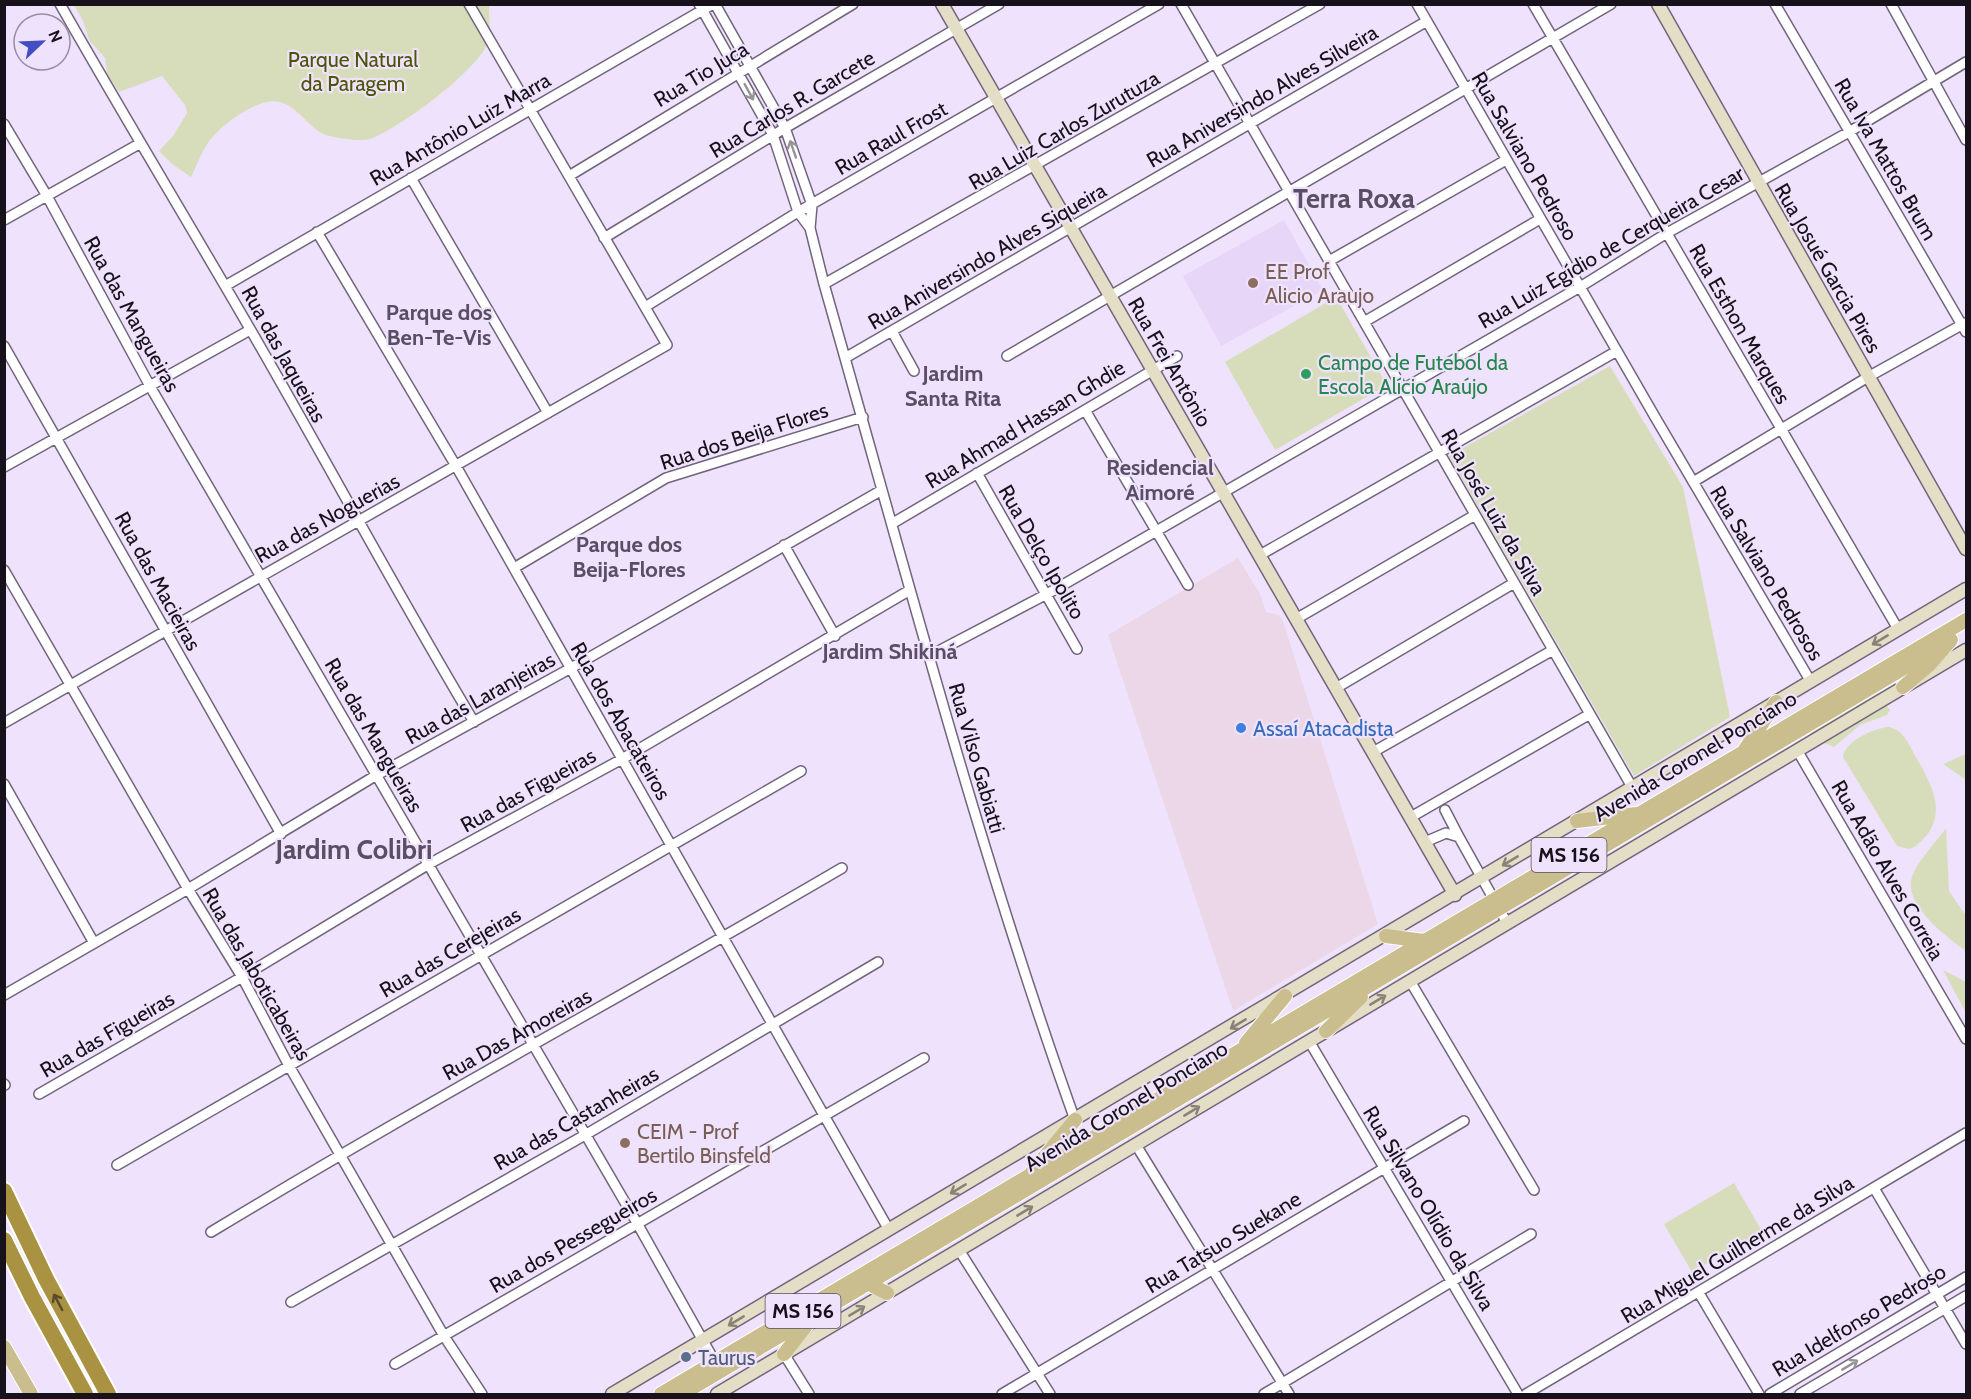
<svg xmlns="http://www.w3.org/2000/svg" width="1971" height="1399" font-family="Cabin,sans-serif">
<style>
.commercial{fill:#ebd7e7}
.built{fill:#e7d6f8}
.green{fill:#d7ddbb}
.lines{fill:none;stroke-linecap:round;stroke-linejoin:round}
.street-casing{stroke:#71657c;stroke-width:12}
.secondary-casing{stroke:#71657c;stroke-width:15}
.primary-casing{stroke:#fff;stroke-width:16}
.highway-casing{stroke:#fff;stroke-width:20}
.street{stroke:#fff;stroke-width:9}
.secondary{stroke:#e5dec6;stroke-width:12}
.primary{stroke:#cbbe8e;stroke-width:14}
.highway{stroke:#a99242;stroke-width:16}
.oneway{stroke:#969498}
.oneway2{stroke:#888279}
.oneway3{stroke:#584b2c}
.education-dot{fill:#8d6e63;stroke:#efe2fc;stroke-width:2}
.leisure-dot{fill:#2e9e5b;stroke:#efe2fc;stroke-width:2}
.shop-dot{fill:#3f7fe0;stroke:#efe2fc;stroke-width:2}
.service-dot{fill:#5c6f8a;stroke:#efe2fc;stroke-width:2}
.labels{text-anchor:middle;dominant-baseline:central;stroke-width:4.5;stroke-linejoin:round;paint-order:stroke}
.shield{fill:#efe2fc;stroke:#57505e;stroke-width:1.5}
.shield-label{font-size:20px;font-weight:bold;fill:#16111a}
.park-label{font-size:21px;fill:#4c5407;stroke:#efe2fc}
.street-label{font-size:21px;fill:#16111a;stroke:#efe2fc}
.education-label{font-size:21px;fill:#785e54;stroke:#efe2fc;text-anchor:start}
.leisure-label{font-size:21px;fill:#27864d;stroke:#efe2fc;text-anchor:start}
.shop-label{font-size:21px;fill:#366cbe;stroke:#efe2fc;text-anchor:start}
.service-label{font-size:21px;fill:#4e5e75;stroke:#efe2fc;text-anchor:start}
.neighbourhood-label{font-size:22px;font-weight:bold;fill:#594e64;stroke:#efe2fc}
.district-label{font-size:27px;font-weight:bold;fill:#594e64;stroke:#efe2fc}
</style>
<rect width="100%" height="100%" fill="#efe2fc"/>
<path class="commercial" d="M1238,558L1260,594L1266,612L1279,615L1283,621L1378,924L1233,1011L1108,635Z"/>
<path class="built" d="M1284,220L1323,290L1221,346L1183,276Z"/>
<path class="green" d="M74,5H489C489,16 491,30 488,41C481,69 397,130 370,139C361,142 339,138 329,136C306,130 295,96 267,102C248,106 222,125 210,140C202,150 197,165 191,177L172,164L159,151L173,136L187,113L185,105L162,76L119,92L107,74L105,58L89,40L83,21Z
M1336,297L1387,385L1275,450L1225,362Z
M1610,366L1683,487L1730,717L1634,776L1449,456Z
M1877,691L1890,710L1887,715L1860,725L1834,747L1816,740L1810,734V730Z
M1889,727C1904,730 1909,745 1916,757C1929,781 1947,808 1927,835C1921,841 1917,847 1909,849L1897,846L1843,757C1845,741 1874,728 1889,727Z
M1966,754L1965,779L1943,764Z
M1946,828L1949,891L1966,916V951C1947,937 1903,905 1912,877C1916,863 1937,841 1946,828Z
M1943,970L1966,982V1013Z
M1734,1183L1762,1231L1692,1272L1664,1224Z"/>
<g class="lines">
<defs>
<path id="street" d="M60,4C114,99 170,192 225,286C310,430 388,578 474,722
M699,4L773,135L798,212L810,228
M715,4L785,128L812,205L810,228L824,284C904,564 977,846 1075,1120
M1181,4L1632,787
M1417,4L1655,417L1811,682
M1533,4L1898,629
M1775,4L1966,332
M1891,4L1966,140
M4,124L47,196L151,388L637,1223L715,1362
M569,176L853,4
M411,178L548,413
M4,220L139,144
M317,232L456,466L889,1230
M604,238L785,128L999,4
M1329,261L1506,160
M824,284L1320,4
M225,286L713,4
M645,307L798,212L1159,4
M1364,322L1540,219
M893,333L914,371
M4,346L281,834
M1007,356L1611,4
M845,358L1427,21
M1085,410L1188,585
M4,467L250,330
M977,473L1077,649
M1693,482L1868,377L1965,323
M893,523L1177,356
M784,545L835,636
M1260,555L1617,351
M514,568L666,478L863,417
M4,570L188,889L242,977L288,1064L444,1336L482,1394
M1296,619L1475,515
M929,656L1047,594L1580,287L1667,233L1849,132L1966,62
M1336,688L1514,583
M4,723L667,345L469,4
M1797,750L1966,1039
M1373,752L1553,650
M4,784L94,943
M1445,810L1459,837
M1411,817L1590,714
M1425,842L1446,833L1459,837L1507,923
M1410,981L1534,1190
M4,995L188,889L375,776L571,668L882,490
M1309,1041L1518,1394
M4,1084L5,1085
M39,1094L242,977L429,864L622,759L910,590
M1136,1145L1289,1394
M117,1165L801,771
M1874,1188L1966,1344
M211,1232C419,1106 632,991 842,868
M959,1250L1050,1394
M1699,1293L1759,1394
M291,1302L585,1135L878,962
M784,1354L809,1394
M395,1364L924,1058
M1002,1394L1464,1121
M1264,1394L1531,1234
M1526,1394L1966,1133
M1770,1394L1966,1277
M1800,1394L1966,1296"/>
<path id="secondary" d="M942,4L1455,895
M1658,4L1966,549
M612,1394L1966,589
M717,1394L1966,650"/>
<path id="primary" d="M1903,687L1928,666L1951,640
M1744,751L1776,702
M1577,821L1636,814
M1386,936L1424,941
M1326,1031L1361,997
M1246,1043L1285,996
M1032,1172L1075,1120
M869,1276L873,1286L887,1293
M4,1347L31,1394
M784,1354L808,1323
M661,1394L1966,620
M682,1394L1941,646"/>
<path id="highway" d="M4,1191L46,1279L108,1394
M4,1240L32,1297L85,1394"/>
</defs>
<use href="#street" class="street-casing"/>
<use href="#secondary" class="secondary-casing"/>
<use href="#primary" class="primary-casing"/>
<use href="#highway" class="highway-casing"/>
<use href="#street" class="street"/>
<use href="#secondary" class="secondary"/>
<use href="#primary" class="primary"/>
<use href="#highway" class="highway"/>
</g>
<defs><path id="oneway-shaft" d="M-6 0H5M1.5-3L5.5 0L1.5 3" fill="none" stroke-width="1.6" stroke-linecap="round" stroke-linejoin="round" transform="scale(1.5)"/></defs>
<g class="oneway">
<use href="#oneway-shaft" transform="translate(749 92) rotate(61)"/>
<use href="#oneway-shaft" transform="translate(793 149) rotate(-109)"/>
<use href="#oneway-shaft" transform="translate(1850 1365) rotate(-31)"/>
</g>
<g class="oneway2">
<use href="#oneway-shaft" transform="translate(1880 640) rotate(149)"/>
<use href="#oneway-shaft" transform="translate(1510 861) rotate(149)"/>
<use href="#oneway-shaft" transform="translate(1378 1000) rotate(-31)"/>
<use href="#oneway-shaft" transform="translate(1238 1024) rotate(149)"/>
<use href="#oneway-shaft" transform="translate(1192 1111) rotate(-31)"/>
<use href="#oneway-shaft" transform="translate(958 1189) rotate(149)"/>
<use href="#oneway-shaft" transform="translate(1025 1211) rotate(-31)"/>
<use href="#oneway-shaft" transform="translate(857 1311) rotate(-31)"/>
<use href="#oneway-shaft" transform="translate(736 1321) rotate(149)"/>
</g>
<use class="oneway3" href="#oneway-shaft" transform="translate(58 1302) rotate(-118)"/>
<g class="education-dot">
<circle cx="1253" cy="283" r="6"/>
<circle cx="625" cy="1143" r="6"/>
</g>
<circle class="leisure-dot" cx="1306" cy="374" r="6"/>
<circle class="shop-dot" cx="1241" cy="728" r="6"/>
<circle class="service-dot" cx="686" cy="1357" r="6"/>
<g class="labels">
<g class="shield">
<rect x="1531.5" y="838" width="75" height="34" rx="4.5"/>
<rect x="765.5" y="1294" width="75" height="34" rx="4.5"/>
</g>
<g class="shield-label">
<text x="1569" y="855">MS 156</text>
<text x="803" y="1311">MS 156</text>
</g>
<g class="park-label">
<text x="353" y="59">Parque Natural<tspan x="353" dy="24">da Paragem</tspan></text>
</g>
<g class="street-label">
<text transform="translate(701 74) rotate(-31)">Rua Tio Juca</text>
<text transform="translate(1262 96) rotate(-30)">Rua Aniversindo Alves Silveira</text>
<text transform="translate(792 104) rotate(-31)">Rua Carlos R. Garcete</text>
<text transform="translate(460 129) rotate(-30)">Rua Antônio Luiz Marra</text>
<text transform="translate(1064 130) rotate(-30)">Rua Luiz Carlos Zurutuza</text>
<text transform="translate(891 138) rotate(-30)">Rua Raul Frost</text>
<text transform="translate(1525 156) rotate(60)">Rua Salviano Pedroso</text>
<text transform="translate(1886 159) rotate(60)">Rua Iva Mattos Brum</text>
<text transform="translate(1611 247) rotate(-30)">Rua Luiz Egídio de Cerqueira Cesar</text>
<text transform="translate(987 256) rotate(-30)">Rua Aniversindo Alves Siqueira</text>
<text transform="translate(1828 268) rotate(60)">Rua Josué Garcia Pires</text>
<text transform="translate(132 314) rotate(61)">Rua das Mangueiras</text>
<text transform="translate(1740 324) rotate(60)">Rua Esthon Marques</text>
<text transform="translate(284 354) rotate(61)">Rua das Jaqueiras</text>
<text transform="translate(1170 362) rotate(60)">Rua Frei Antônio</text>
<text transform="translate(1025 424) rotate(-31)">Rua Ahmad Hassan Ghdie</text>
<text transform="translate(744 436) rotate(-18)">Rua dos Beija Flores</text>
<text transform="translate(1494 512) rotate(60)">Rua José Luiz da Silva</text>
<text transform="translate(327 518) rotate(-29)">Rua das Noguerias</text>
<text transform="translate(1042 552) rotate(60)">Rua Delço Ipolito</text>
<text transform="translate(1767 573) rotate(59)">Rua Salviano Pedrosos</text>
<text transform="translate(158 581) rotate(61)">Rua das Macieiras</text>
<text transform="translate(480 698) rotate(-29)">Rua das Laranjeiras</text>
<text transform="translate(621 721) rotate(60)">Rua dos Abacateiros</text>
<text transform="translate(374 735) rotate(60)">Rua das Mangueiras</text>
<text transform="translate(1695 756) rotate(-31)">Avenida Coronel Ponciano</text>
<text transform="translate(977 758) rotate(74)">Rua Vilso Gabiatti</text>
<text transform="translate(528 790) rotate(-29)">Rua das Figueiras</text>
<text transform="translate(1888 870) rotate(60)">Rua Adão Alves Correia</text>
<text transform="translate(450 952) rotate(-30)">Rua das Cerejeiras</text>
<text transform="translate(257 974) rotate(60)">Rua das Jaboticabeiras</text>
<text transform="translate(107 1034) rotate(-30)">Rua das Figueiras</text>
<text transform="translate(517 1034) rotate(-29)">Rua Das Amoreiras</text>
<text transform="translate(1126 1106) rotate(-31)">Avenida Coronel Ponciano</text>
<text transform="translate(576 1118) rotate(-30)">Rua das Castanheiras</text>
<text transform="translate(1429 1208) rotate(59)">Rua Silvano Olídio da Silva</text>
<text transform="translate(573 1240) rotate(-30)">Rua dos Pessegueiros</text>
<text transform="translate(1223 1242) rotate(-31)">Rua Tatsuo Suekane</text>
<text transform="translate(1737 1249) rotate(-31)">Rua Miguel Guilherme da Silva</text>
<text transform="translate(1859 1320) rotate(-31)">Rua Idelfonso Pedroso</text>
</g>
<g class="education-label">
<text x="1265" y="271">EE Prof<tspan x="1265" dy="24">Alicio Araujo</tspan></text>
<text x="637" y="1131">CEIM - Prof<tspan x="637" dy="24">Bertilo Binsfeld</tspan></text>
</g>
<g class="leisure-label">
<text x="1318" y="362">Campo de Futebol da<tspan x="1318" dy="24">Escola Alício Araújo</tspan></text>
</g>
<g class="shop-label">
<text x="1253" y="728">Assaí Atacadista</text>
</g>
<g class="service-label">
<text x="698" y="1357">Taurus</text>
</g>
<g class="neighbourhood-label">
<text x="439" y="312">Parque dos<tspan x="439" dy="25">Ben-Te-Vis</tspan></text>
<text x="953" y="373">Jardim<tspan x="953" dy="25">Santa Rita</tspan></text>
<text x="1160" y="467">Residencial<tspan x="1160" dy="25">Aimoré</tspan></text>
<text x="629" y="544">Parque dos<tspan x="629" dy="25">Beija-Flores</tspan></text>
<text x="890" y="651">Jardim Shikiná</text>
</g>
<g class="district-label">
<text x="1354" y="198">Terra Roxa</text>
<text x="354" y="849">Jardim Colibri</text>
</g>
</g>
<rect width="1971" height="1399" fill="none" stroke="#16111a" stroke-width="12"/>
<g transform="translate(42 42) rotate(67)"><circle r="28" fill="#efe2fc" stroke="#988ea2" stroke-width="1.5"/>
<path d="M0-4.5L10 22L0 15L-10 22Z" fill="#424ec2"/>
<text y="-9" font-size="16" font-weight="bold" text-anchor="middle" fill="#16111a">N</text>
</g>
</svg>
